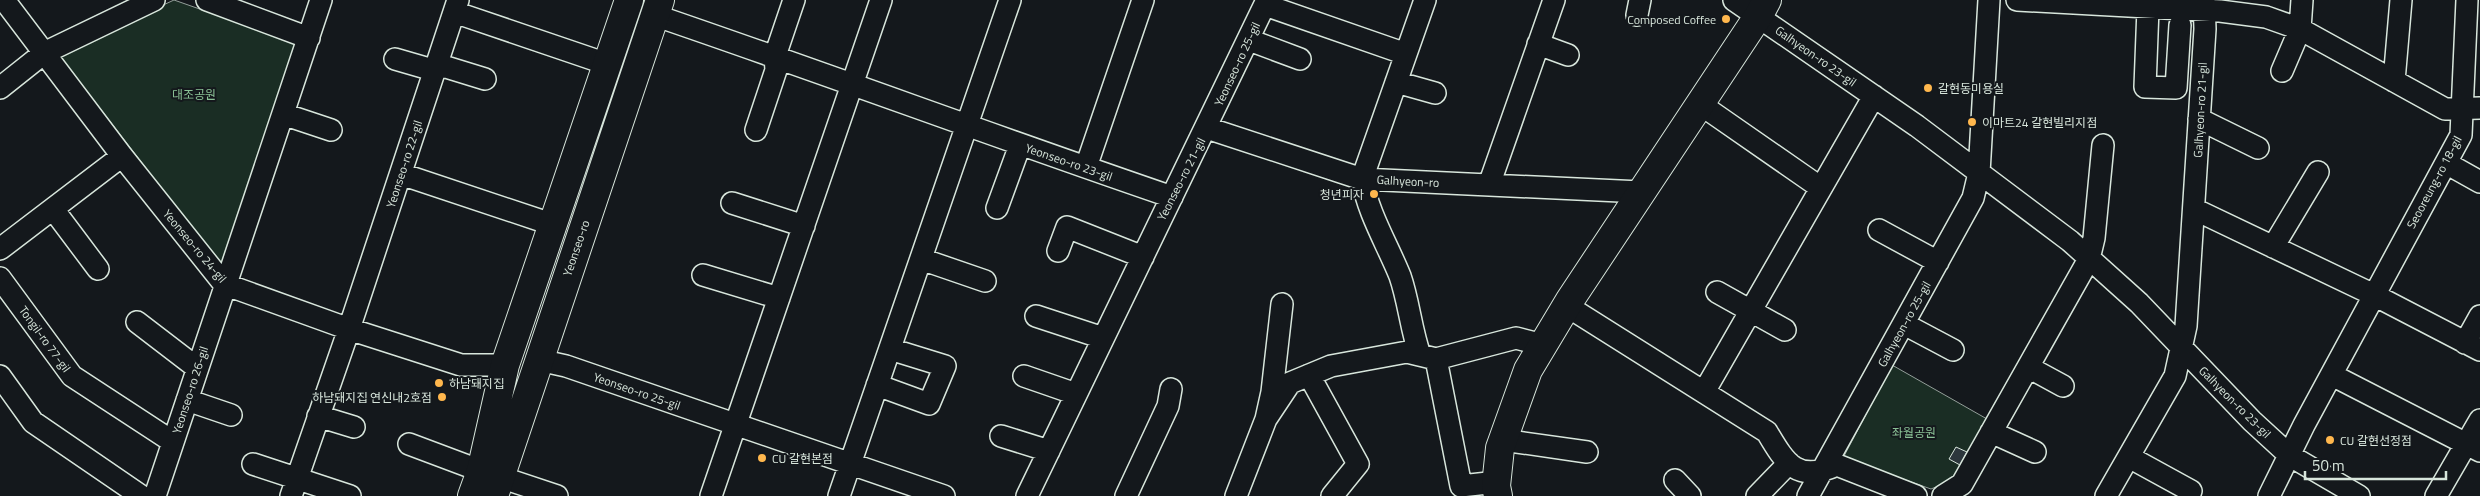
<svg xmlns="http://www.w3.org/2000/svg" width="2480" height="496" font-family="'Titillium Web','Noto Sans KR',sans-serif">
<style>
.green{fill:#1a2d24;stroke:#939e99}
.building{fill:#2c363c;stroke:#d8e6dc}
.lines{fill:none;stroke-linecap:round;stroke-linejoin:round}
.minor-casing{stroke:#d8e6dc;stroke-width:24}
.major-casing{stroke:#d8e6dc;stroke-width:30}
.minor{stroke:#14181c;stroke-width:21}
.major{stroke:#14181c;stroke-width:28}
.poi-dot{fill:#ffb74d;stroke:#14181c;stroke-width:2}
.labels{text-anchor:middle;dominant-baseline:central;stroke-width:4;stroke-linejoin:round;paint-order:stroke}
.poi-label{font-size:12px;fill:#d8e6dc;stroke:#14181c;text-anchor:start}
.street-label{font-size:12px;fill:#d8e6dc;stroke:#14181c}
.park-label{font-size:12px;fill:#8ac095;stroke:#14181c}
</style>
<rect width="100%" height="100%" fill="#14181c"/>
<path class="green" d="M174,0L299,44L222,264L216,259L58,54Z
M1892,365L1987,419L1955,479L1931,489L1843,458Z"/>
<path class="building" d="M1956,447L1967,452L1960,465L1949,459Z"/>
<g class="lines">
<defs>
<path id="minor" d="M4,0L122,156L224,284L349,329L461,365H505
M207,0L309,38
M1734,0L1917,126L2070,241L2139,303L2252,421L2289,455L2359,496
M2017,0L2220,11L2266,17L2300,29L2445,109L2480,108
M1265,5L1406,54
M2148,8L2145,87L2176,88L2180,25
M454,12L607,64
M654,15C827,74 999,138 1172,197
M1637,15L1640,0
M1249,40L1300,59
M1538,44L1568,55
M395,59L426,68L446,67L485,79
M2282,71L2300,29L2302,0
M2394,81L2401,0
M1396,82L1435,93
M0,88L44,53L154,0
M1700,104L1821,188
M283,114L331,130
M2199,119L2258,148
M1207,128L1362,179L1641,192
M756,130L776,70L775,56L794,0
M2446,163L2480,182
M1086,167L1143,0
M401,174L554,225
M1362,179L1425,0
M1362,179C1368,213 1387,244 1400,276C1409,302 1411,330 1420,355
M1489,185L1554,0
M732,203L804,226
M997,208L1020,145
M53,209L98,269
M2194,209L2374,295L2480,350
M1879,230L1938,262
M2273,247L2318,172
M0,249L122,156
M1058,251L1067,227L1143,257
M921,259L985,281
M703,275L779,298
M0,278L72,376L173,442
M1717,292L1785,330
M1567,306L1767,432C1786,464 1797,483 1837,465L1916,496
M1036,316L1103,338
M137,322L197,368
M1904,324L1953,350
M2465,343L2480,316
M1436,359L1461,486L1497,482
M539,360L566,366L944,496
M2028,367L2063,386
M1309,375L1358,464L1332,496
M2332,375L2480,451
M0,376L33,422L141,496
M1024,376L1076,394
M877,385L929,404L945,366L890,349
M1704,392L1874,96
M187,400L231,415
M318,416L354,427
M1266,419L1290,383L1331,366L1407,352L1436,359L1516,338L1543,345
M1991,432L2035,452
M1001,436L1049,451
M1503,440L1587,452
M409,444L481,471
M2129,457L2191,491
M253,464L350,496
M500,477L557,496
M1675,480L1690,496
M155,496L321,0
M291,496L349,329L458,0
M711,496L881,0
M839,496L1010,0
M1027,496L1267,0
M1126,496L1168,406L1171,389
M1236,496L1266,419L1272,392L1282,304
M1757,496L1789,463
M1808,496L1973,198L1979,173L1989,0
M1943,496L1962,484L2089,259L2094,238L2103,145
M2106,496L2175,376L2186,326L2205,29L2204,0
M2269,496L2304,425L2461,135L2467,0
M2436,496L2480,420"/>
<path id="major" d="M472,496L481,471L505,365L629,0
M494,496L660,0
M1498,496L1496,486L1500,448L1528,370L1570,300L1759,15L1767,0"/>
</defs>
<use href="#minor" class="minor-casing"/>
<use href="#major" class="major-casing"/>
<use href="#minor" class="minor"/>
<use href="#major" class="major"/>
</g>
<g class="poi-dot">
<circle cx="1726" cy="19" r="5"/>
<circle cx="1928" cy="88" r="5"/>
<circle cx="1972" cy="122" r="5"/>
<circle cx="1374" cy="194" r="5"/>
<circle cx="439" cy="383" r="5"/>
<circle cx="442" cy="397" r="5"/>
<circle cx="2330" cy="440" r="5"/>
<circle cx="762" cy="458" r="5"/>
</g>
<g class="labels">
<g class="poi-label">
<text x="1716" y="19" text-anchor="end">Composed Coffee</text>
<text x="1938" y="88">갈현동미용실</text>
<text x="1982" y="122">이마트24 갈현빌리지점</text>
<text x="1364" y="194" text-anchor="end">청년피자</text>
<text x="449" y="383">하남돼지집</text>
<text x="432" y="397" text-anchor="end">하남돼지집 연신내2호점</text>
<text x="2340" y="440">CU 갈현선정점</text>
<text x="772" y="458">CU 갈현본점</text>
</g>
<g class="street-label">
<text transform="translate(1816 56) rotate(35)">Galhyeon-ro 23-gil</text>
<text transform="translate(1237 64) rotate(-65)">Yeonseo-ro 25-gil</text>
<text transform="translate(2200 110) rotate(-87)">Galhyeon-ro 21-gil</text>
<text transform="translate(1069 162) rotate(19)">Yeonseo-ro 23-gil</text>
<text transform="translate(404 164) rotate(-72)">Yeonseo-ro 22-gil</text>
<text transform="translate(1181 179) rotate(-63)">Yeonseo-ro 21-gil</text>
<text transform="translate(1408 181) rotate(3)">Galhyeon-ro</text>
<text transform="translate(2434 182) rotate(-62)">Seooreung-ro 18-gil</text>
<text transform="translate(195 246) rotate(50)">Yeonseo-ro 24-gil</text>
<text transform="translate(576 248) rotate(-71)">Yeonseo-ro</text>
<text transform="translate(1904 324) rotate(-61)">Galhyeon-ro 25-gil</text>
<text transform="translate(45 339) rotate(54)">Tongil-ro 77-gil</text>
<text transform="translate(190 390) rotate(-72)">Yeonseo-ro 26-gil</text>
<text transform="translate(637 391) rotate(19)">Yeonseo-ro 25-gil</text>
<text transform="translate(2235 402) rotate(45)">Galhyeon-ro 23-gil</text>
</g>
<g class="park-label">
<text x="194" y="94">대조공원</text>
<text x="1914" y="432">좌월공원</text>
</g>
</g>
<path d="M2305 471v8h141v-8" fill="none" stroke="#d8e6dc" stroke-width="2.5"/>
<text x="2312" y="471" font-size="15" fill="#d8e6dc" stroke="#14181c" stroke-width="4" paint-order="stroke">50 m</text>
</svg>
